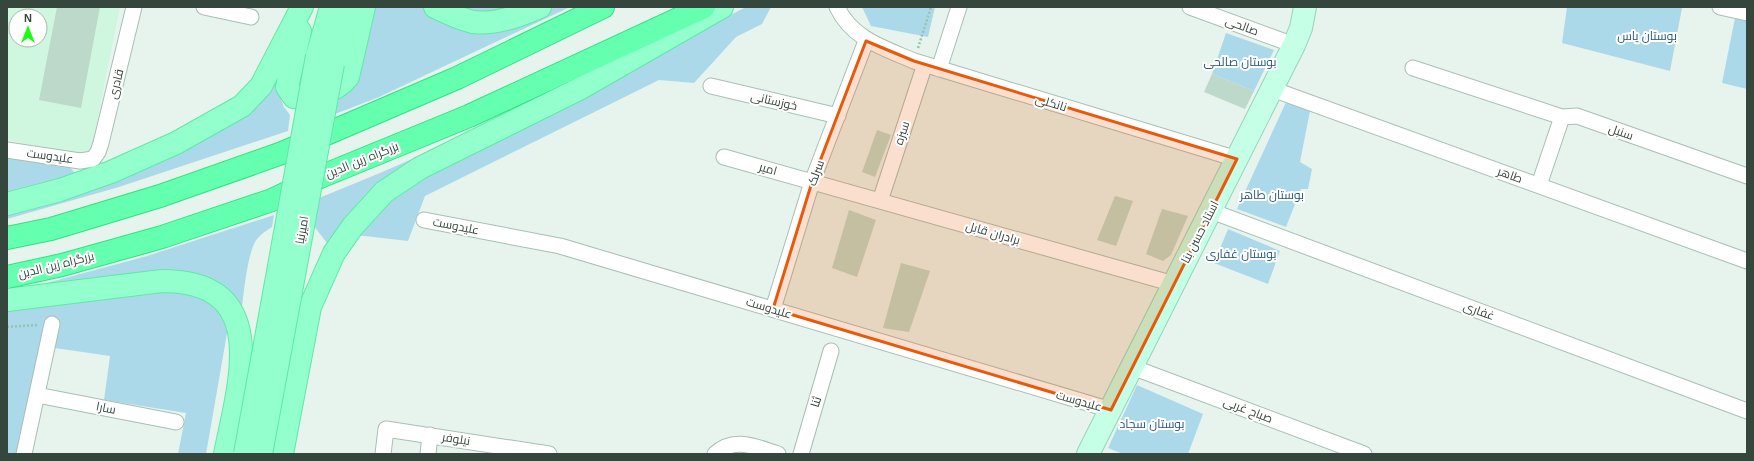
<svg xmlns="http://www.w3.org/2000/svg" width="1754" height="461" font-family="Helvetica,Cairo,sans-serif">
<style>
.commercial{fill:#cff7df;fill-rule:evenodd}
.green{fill:#acd9ea}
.building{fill:#bdd9c9}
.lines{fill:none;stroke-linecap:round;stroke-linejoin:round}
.street-casing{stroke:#a8bfb3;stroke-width:17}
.secondary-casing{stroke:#93d6b8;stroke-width:24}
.primary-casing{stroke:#5ee9a6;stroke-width:24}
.highway-casing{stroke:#2fe481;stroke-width:24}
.path{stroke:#98c2ac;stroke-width:2.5;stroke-dasharray:2 2;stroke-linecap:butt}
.street{stroke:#fff;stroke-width:15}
.secondary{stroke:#c4ffe6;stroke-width:22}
.primary{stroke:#93ffcd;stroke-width:22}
.highway{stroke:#65ffb0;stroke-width:22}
.primary-bridge-casing{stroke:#5ee9a6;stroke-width:24;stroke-linecap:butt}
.primary-bridge{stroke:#93ffcd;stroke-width:22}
.marked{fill:#e8590c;fill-opacity:0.2;stroke:#e8590c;stroke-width:3;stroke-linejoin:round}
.labels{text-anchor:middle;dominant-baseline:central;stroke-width:4;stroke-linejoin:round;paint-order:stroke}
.street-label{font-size:12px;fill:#35463c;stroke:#fff}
.park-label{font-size:12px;fill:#25557b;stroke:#fff}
</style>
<rect width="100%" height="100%" fill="#e6f4ed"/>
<path class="commercial" d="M7,7H120L90,157L7,140ZM16,16H40V40H16Z"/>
<path class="green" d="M370,7H421L443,19L530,18L555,7H570L379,97L330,116Z
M451,7H521L481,15Z
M746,7H771L762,24L736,37L694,83L659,80L425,196L408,241L356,235L379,206L422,174Z
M862,7H935L928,37L871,26Z
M1567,7L1682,8L1670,71L1562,43Z
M1735,18L1747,20V89L1722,83Z
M1226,33L1274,50L1254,91L1212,74Z
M291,42L279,94L284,107L290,115L288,131L119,187L7,219V210L214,132Z
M1287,100L1310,111L1300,162L1312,169L1308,189H1301L1286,227L1237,209Z
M467,135L422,159L330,247L310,221L314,200L380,173Z
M7,157L69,166L77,176L7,194Z
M274,215L272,227C267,230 261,234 257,239C247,252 244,295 241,313L215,287L17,291L147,256Z
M1228,229L1280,251L1268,284L1214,263Z
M154,287L194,290L224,309L229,322L206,454H178L186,413L104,400L110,356L41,346L16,454H7V307Z
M1137,385L1203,414L1188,454H1123L1108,448Z"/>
<path class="building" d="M57,7H100L81,108L39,100Z
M1212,74L1254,91L1245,109L1204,92Z
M877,130L891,135L875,177L862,172Z
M1115,196L1133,201L1116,246L1097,240Z
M1162,209L1188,216L1171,255L1163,261L1146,254Z
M849,210L876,220L857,277L832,268Z
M901,263L930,271L909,332L883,328Z"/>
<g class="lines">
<defs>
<path id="street" d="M204,7L251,17
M837,7C852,39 884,48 914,61L1237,159
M1190,7L1294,45
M1720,7L1747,13
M1413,68L1562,117L1577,116L1747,176
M939,69L959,7
M711,86L838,116
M1272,89L1747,261
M7,150L80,161L93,159L98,152L101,143L134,7
M724,157L1174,284
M1539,185L1562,117
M880,201L925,64
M1211,211L1747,411
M424,220L560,246L1111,410
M773,309L812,182L866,41
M1132,367L1364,454
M37,395L176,422
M24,454L52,324
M383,454L386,429L549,454
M428,454L430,435
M715,454C734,436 756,447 778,454
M801,454L831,351"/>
<path id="secondary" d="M1088,454L1294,45L1301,28L1305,7"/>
<path id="primary" d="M435,7C447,13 460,19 473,22C494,25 522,15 540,7
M300,31L287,87L294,97C313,99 336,92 348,77L364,7
M317,56L331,7
M333,64L347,7
M7,204L60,190L111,172L176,143L242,106L261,86L302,7
M7,300L162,281C273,281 239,383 225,454
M282,454L310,307L334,253L353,226L384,192L420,168L579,89L722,7"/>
<path id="highway" d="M7,238L51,229L160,196L282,153L457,78L603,7
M7,277L62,265L162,237L272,200L320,177L469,116L704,7"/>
</defs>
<use href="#street" class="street-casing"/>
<use href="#secondary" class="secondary-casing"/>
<use href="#primary" class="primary-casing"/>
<use href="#highway" class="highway-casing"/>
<path class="path" d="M918,48L931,7
M7,327L38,325"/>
<use href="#street" class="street"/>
<use href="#secondary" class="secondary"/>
<use href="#primary" class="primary"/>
<use href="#highway" class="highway"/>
<defs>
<path id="primary-bridge" d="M245,454L317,56
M261,454L333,64"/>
</defs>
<use href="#primary-bridge" class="primary-bridge-casing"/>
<use href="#primary-bridge" class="primary-bridge"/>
</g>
<path class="marked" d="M866,41L914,61L1237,159L1111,410L773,309L812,182Z"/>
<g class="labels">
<g class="street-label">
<text transform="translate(1242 26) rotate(20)">صالحی</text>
<text transform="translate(116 84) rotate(-76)">قادری</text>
<text transform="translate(774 101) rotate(13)">خوزستانی</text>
<text transform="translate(1051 103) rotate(17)">نانکلی</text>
<text transform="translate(1621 132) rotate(19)">سنبل</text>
<text transform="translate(902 133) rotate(-72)">سبزه</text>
<text transform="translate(50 156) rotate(8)">علیدوست</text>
<text transform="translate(362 160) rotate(-22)">بزرگراه زین الدین</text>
<text transform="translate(768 169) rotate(16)">امیر</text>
<text transform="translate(816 173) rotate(-70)">سرلک</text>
<text transform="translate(1510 175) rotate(20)">طاهر</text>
<text transform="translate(456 226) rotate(11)">علیدوست</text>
<text transform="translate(302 230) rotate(-80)">امیرنیا</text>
<text transform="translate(1200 232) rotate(-63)">استاد حسن بنا</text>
<text transform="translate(993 233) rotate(16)">برادران قابل</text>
<text transform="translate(56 265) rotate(-14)">بزرگراه زین الدین</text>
<text transform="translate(769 308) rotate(17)">علیدوست</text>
<text transform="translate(1479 311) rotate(20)">غفاری</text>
<text transform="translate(1079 401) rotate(16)">علیدوست</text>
<text transform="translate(816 402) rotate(-73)">ثنا</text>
<text transform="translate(106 408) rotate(11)">سارا</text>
<text transform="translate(1248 410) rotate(21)">صباح غربی</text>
<text transform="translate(456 439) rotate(9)">نیلوفر</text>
</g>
<g class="park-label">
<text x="1647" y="36">بوستان یاس</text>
<text x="1240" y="62">بوستان صالحی</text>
<text x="1272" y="195">بوستان طاهر</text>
<text x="1241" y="254">بوستان غفاری</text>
<text x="1152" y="424">بوستان سجاد</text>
</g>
</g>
<rect width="1754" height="461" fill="none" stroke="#35463c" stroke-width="16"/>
<g transform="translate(28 28)"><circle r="19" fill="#ffffff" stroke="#aeb5b1"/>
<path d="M0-3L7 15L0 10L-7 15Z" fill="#18ff11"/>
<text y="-6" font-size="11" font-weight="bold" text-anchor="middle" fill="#35463c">N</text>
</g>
</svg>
